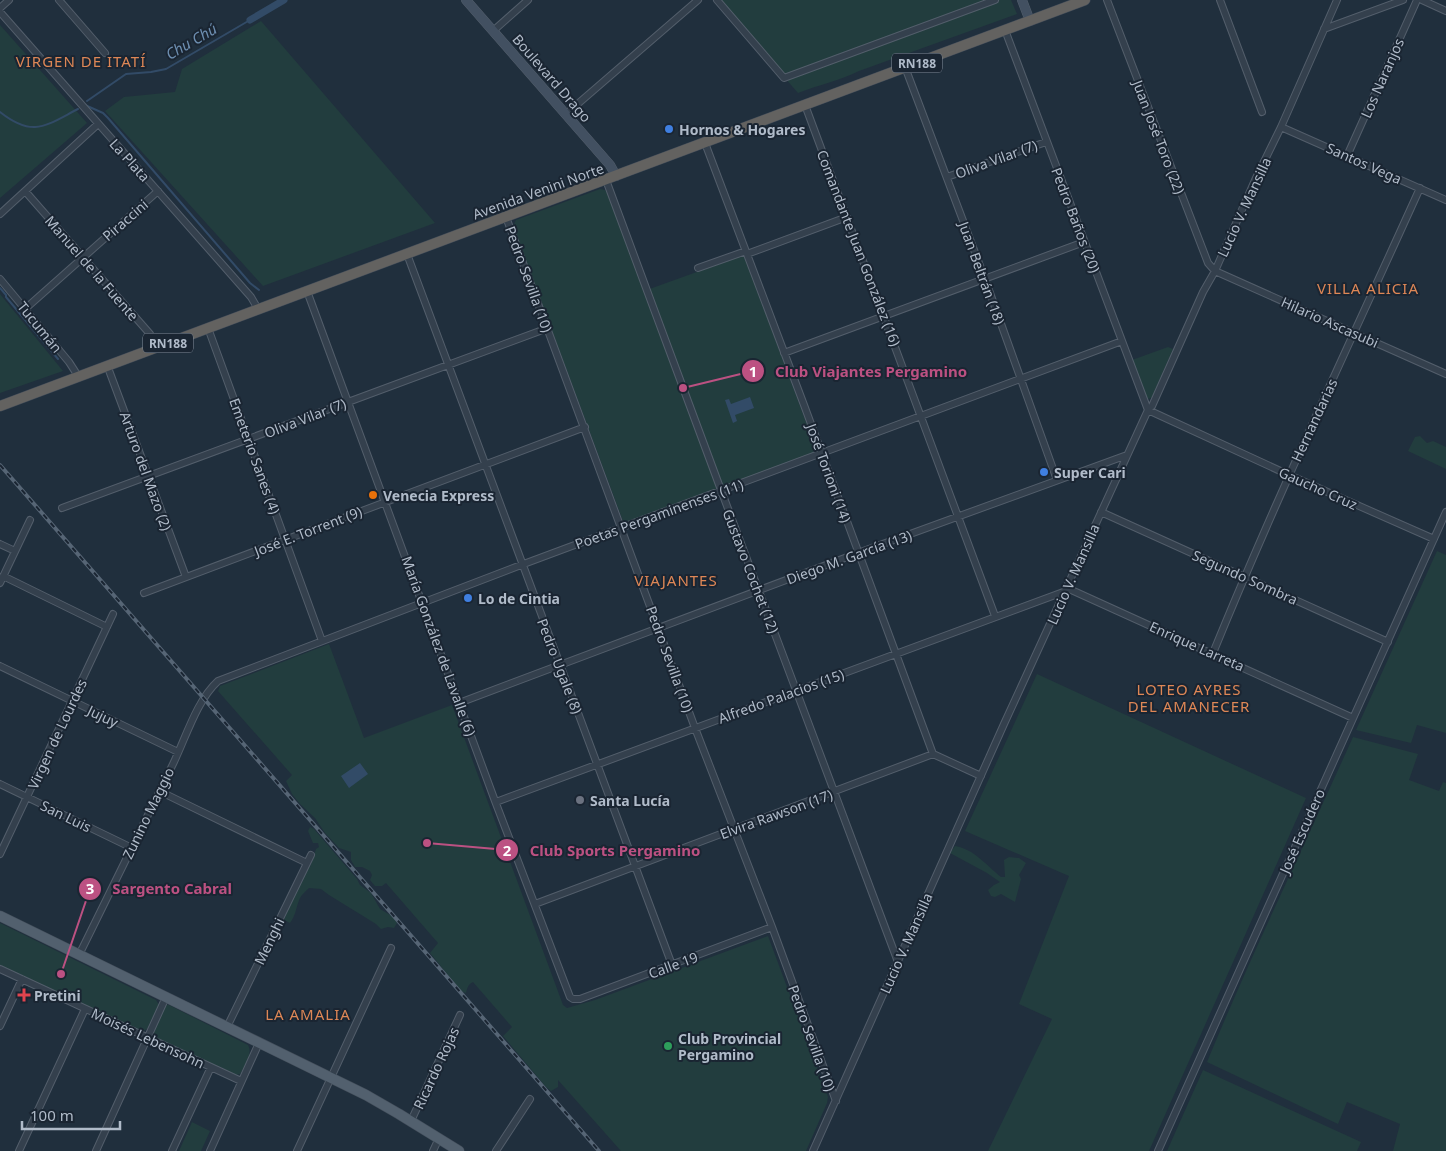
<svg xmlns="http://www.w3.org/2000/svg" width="1446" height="1151" font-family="'Noto Sans',sans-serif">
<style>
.green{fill:#223d3e}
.water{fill:#324b67}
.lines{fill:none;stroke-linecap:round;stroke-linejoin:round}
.stream{stroke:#324b67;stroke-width:2}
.canal{stroke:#324b67;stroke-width:7}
.minor-casing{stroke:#535e6b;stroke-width:8}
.secondary-casing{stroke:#535e6b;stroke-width:10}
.primary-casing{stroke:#414c59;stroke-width:11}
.trunk-casing{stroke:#404b58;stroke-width:11}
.minor{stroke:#34404d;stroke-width:6}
.secondary{stroke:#425061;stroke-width:9}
.primary{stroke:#52606e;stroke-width:10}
.trunk{stroke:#636260;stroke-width:10}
.rail-casing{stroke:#566575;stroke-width:4}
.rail{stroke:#1a2532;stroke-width:2;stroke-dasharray:5.5;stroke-linecap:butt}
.shop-dot{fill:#3f7fe0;stroke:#1a2532;stroke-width:2}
.food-dot{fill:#e8710a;stroke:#1a2532;stroke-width:2}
.worship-dot{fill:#6b7280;stroke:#1a2532;stroke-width:2}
.health-dot{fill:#e0444e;stroke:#1a2532;stroke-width:2}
.leisure-dot{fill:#2e9e5b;stroke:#1a2532;stroke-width:2}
.labels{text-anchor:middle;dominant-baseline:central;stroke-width:4;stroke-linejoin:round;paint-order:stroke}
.shield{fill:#1a2532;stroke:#838e9c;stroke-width:1}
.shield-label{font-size:12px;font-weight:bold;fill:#b0bbc9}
.street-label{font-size:14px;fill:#b0bbc9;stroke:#1a2532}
.poi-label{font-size:14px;font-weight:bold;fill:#b0bbc9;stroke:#1a2532;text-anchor:start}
.water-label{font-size:15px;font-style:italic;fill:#6d8eb0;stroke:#1a2532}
.neighbourhood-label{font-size:15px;letter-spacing:1px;fill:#de8756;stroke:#1a2532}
.leader{fill:none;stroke:#bc5182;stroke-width:2}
.callout-dot{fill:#bc5182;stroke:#1a2532;stroke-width:2}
.mark-label{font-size:15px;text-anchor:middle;font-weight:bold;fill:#fff}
.callout-label{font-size:15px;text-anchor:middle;font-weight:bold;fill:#bc5182;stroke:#1a2532;stroke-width:4;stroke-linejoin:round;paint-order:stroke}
</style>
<rect width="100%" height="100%" fill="#202f3d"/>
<path class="green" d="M717,0H1011L1017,14L859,71C839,81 818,85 798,93Z
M261,21L435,223L263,286L105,111L124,97L175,92L182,69Z
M0,25L87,123L0,198Z
M600,189L605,190L608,194L644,291L744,255L764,310L769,316L771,328L816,449L814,454L626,522L623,521L513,226L516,220Z
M0,294L63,371L0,393Z
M1168,347L1173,349L1152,397L1149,399L1147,398L1132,360Z
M1420,436L1427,443L1433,441L1446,447V469L1408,451L1415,437Z
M1437,551L1446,555V733L1417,725L1411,743L1356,730Z
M329,644L364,738L452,705L563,1005L567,1008L595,1000L768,936L828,1097L827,1103L806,1151H621L558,1080V1087L551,1091L546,1087L503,1036L512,1027L473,982C468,984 467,989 466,993L461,991L430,953L438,943L386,883L382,886H375L370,880L372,875L370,871L362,867H355L351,860V852L339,848L325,833L315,818L300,804L292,794L286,781L292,775L218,691L220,686Z
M1037,674L1306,798L1149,1151H988L1052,1019L1019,1004L1069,876L965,831Z
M1353,737L1418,754L1409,780L1439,791L1443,782L1446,783V1151H1393L1400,1124L1347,1102L1338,1124L1207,1062C1252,953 1304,846 1353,737Z
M310,827L314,829L357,879L360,885L371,893L380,909L392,916L397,923L394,928L388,927L381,929L376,924L329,895L321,889L309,888C306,891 302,894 300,898C296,907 296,915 290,923L284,920L295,892L303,881L304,874L308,867H310L316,849L319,847L318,843H313L308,831Z
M955,846C974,849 986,865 1001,877H1005L1004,860L1009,857L1019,858L1026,863L1019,875L1021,879L1015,902L1001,894L995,897L991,896L988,890L994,885L1000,882L987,873L950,853Z
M0,923L156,1000L159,1005L147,1029L143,1031L139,1030L0,965Z
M166,1005H169L248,1045C253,1053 245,1067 240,1074L236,1075L155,1037L153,1032Z
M1203,1070L1361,1142L1357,1151H1167Z
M192,1122L210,1131L201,1151H179Z"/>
<path class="water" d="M750,397L754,408L735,415L737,421L733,423L725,400L729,399L731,404Z
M360,763L368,774L349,788L341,776Z"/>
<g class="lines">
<path class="stream" d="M87,101L126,74L151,72L166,69L250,20
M85,105L103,113L108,118L250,283L259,290
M0,112C33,138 45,126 78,109
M0,288L6,295V297L58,359"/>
<path class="canal" d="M250,20L284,0"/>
<defs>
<path id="minor" d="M59,0L105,53
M717,0L784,78L995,0
M1107,0L1208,263L1215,271L1446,374
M1220,0L1262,112
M1422,0L1446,11
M0,8L9,0
M0,12L251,297L258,309
M1324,29L1403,0
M1005,30L1148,410L1289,475L1434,539
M493,31L528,0
M905,67L985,279L1057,480
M805,105L995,616
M566,114L698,0
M1281,127L1446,200
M705,143L804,405L933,754L981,776
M1347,156L1417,0
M947,177L1046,142
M606,180L718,482L898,962
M25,191L150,334L156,347
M0,214L98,124
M506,217L695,728L772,927L836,1101
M407,254L672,965
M747,254L847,217
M698,268L746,251
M0,279L69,362L78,376
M307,291L495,801L570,997L573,999H580L772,927
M25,309L158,191
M208,328L322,641
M784,353L1084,242
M107,365L186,577
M62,508L548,328
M1101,512L1388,642
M0,544L15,551
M3,576L107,627
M0,583L30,520
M1067,588L1353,718
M144,593L585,427
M1213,653C1277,496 1350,343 1420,188
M0,666L178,752
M459,703L858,553L1127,455
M0,784L132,848
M159,791L307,863
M496,802L1066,591
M0,854L113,614
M535,904L933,754
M79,955C110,891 142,828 173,764C186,737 197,700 218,681L521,565L1122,341
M0,969L241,1081
M0,1026L22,979
M227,1027L311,855
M411,1121L460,1015
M19,1151L85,1009
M96,1151L166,997
M172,1151L211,1067
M210,1151L259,1043
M297,1151L391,948
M433,1151L439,1138
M496,1151L530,1099
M813,1151L1004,724L1148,410L1152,406L1203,292L1215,271L1255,180L1281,127L1337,0
M1158,1151L1446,512"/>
<path id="secondary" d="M466,0L610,165L616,176
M1022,0L1030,21"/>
<path id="primary" d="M0,916L366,1095L399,1114L459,1151"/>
<path id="trunk" d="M0,406L1085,0"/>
</defs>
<use href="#minor" class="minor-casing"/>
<use href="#secondary" class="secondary-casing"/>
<use href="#primary" class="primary-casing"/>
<use href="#trunk" class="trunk-casing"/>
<use href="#minor" class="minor"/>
<use href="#secondary" class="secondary"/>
<use href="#primary" class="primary"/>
<use href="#trunk" class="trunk"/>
<defs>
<path id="rail" d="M0,465L599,1151"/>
</defs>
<use href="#rail" class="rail-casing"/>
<use href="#rail" class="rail"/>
</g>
<g class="shop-dot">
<circle cx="669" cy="129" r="5"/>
<circle cx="1044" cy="472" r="5"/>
<circle cx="468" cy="598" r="5"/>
</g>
<circle class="food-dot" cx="373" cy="495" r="5"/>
<circle class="worship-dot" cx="580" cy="800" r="5"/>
<path class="health-dot" d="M21.5 987.5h5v5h5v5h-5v5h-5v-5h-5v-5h5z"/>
<circle class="leisure-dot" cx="668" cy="1046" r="5"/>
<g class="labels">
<g class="shield">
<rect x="892" y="53.5" width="50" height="19" rx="4"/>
<rect x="143" y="333.5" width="50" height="19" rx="4"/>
</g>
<g class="shield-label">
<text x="917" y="63">RN188</text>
<text x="168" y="343">RN188</text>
</g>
<g class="street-label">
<text transform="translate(552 78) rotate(49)">Boulevard Drago</text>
<text transform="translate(1382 78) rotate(-66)">Los Naranjos</text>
<text transform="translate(1159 137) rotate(69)">Juan José Toro (22)</text>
<text transform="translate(996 159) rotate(-20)">Oliva Vilar (7)</text>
<text transform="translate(130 160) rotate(48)">La Plata</text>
<text transform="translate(1364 163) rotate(24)">Santos Vega</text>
<text transform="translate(538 191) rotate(-20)">Avenida Venini Norte</text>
<text transform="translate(1244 207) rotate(-65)">Lucio V. Mansilla</text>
<text transform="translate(125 220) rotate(-41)">Piraccini</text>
<text transform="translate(1076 220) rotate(69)">Pedro Baños (20)</text>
<text transform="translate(859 248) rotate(69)">Comandante Juan González (16)</text>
<text transform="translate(92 268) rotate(49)">Manuel de la Fuente</text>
<text transform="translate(982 273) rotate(70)">Juan Beltrán (18)</text>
<text transform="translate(529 279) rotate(70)">Pedro Sevilla (10)</text>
<text transform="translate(1330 322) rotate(24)">Hilario Ascasubi</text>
<text transform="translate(40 327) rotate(51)">Tucumán</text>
<text transform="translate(305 418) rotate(-21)">Oliva Vilar (7)</text>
<text transform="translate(1314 420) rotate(-65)">Hernandarias</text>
<text transform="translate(255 456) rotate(70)">Emeterio Sanes (4)</text>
<text transform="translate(146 471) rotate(70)">Arturo del Mazo (2)</text>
<text transform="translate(829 473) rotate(70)">José Torioni (14)</text>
<text transform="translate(1318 488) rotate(24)">Gaucho Cruz</text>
<text transform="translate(659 514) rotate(-20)">Poetas Pergaminenses (11)</text>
<text transform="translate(308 531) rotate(-21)">José E. Torrent (9)</text>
<text transform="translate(849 557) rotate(-20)">Diego M. García (13)</text>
<text transform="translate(751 571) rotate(69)">Gustavo Cochet (12)</text>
<text transform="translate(1073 574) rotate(-66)">Lucio V. Mansilla</text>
<text transform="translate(1245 577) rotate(24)">Segundo Sombra</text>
<text transform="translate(439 646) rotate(70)">María González de Lavalle (6)</text>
<text transform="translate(1197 646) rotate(24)">Enrique Larreta</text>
<text transform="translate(670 659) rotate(70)">Pedro Sevilla (10)</text>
<text transform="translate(560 666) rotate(69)">Pedro Ugale (8)</text>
<text transform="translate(781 696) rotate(-20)">Alfredo Palacios (15)</text>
<text transform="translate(103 716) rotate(26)">Jujuy</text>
<text transform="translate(57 734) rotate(-65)">Virgen de Lourdes</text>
<text transform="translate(148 813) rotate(-64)">Zunino Maggio</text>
<text transform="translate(776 814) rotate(-20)">Elvira Rawson (17)</text>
<text transform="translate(66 816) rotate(26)">San Luis</text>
<text transform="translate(1302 831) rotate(-66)">José Escudero</text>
<text transform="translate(269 941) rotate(-64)">Menghi</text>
<text transform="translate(906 943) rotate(-66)">Lucio V. Mansilla</text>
<text transform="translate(673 965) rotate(-20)">Calle 19</text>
<text transform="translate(148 1038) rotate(25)">Moisés Lebensohn</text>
<text transform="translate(812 1038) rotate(70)">Pedro Sevilla (10)</text>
<text transform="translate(436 1068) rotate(-65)">Ricardo Rojas</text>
</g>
<g class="poi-label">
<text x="679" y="129">Hornos &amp; Hogares</text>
<text x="1054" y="472">Super Cari</text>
<text x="383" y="495">Venecia Express</text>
<text x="478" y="598">Lo de Cintia</text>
<text x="590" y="800">Santa Lucía</text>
<text x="34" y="995">Pretini</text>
<text x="678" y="1038">Club Provincial<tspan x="678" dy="16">Pergamino</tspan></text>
</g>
<g class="water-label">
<text transform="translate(191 41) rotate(-30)">Chu Chú</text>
</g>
<g class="neighbourhood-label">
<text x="81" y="61">VIRGEN DE ITATÍ</text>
<text x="1368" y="288">VILLA ALICIA</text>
<text x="676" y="580">VIAJANTES</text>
<text x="1189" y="689">LOTEO AYRES<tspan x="1189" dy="17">DEL AMANECER</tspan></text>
<text x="308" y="1014">LA AMALIA</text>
</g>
</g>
<path class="leader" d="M683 388L753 371M427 843L507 850M61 974L90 889"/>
<g class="callout-dot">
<circle cx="683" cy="388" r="5"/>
<circle cx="427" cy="843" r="5"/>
<circle cx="61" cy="974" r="5"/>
<circle cx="753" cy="371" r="12"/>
<circle cx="507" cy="850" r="12"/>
<circle cx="90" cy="889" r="12"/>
</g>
<g class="mark-label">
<text x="753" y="377">1</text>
<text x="507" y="856">2</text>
<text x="90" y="894">3</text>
</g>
<g class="callout-label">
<text x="871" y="377">Club Viajantes Pergamino</text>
<text x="615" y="856">Club Sports Pergamino</text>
<text x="172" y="894">Sargento Cabral</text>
</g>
<path d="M22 1121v8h98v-8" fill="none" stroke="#b0bbc9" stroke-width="2.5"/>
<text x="30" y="1121" font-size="15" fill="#b0bbc9" stroke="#1a2532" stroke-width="4" paint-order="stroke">100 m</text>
</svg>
